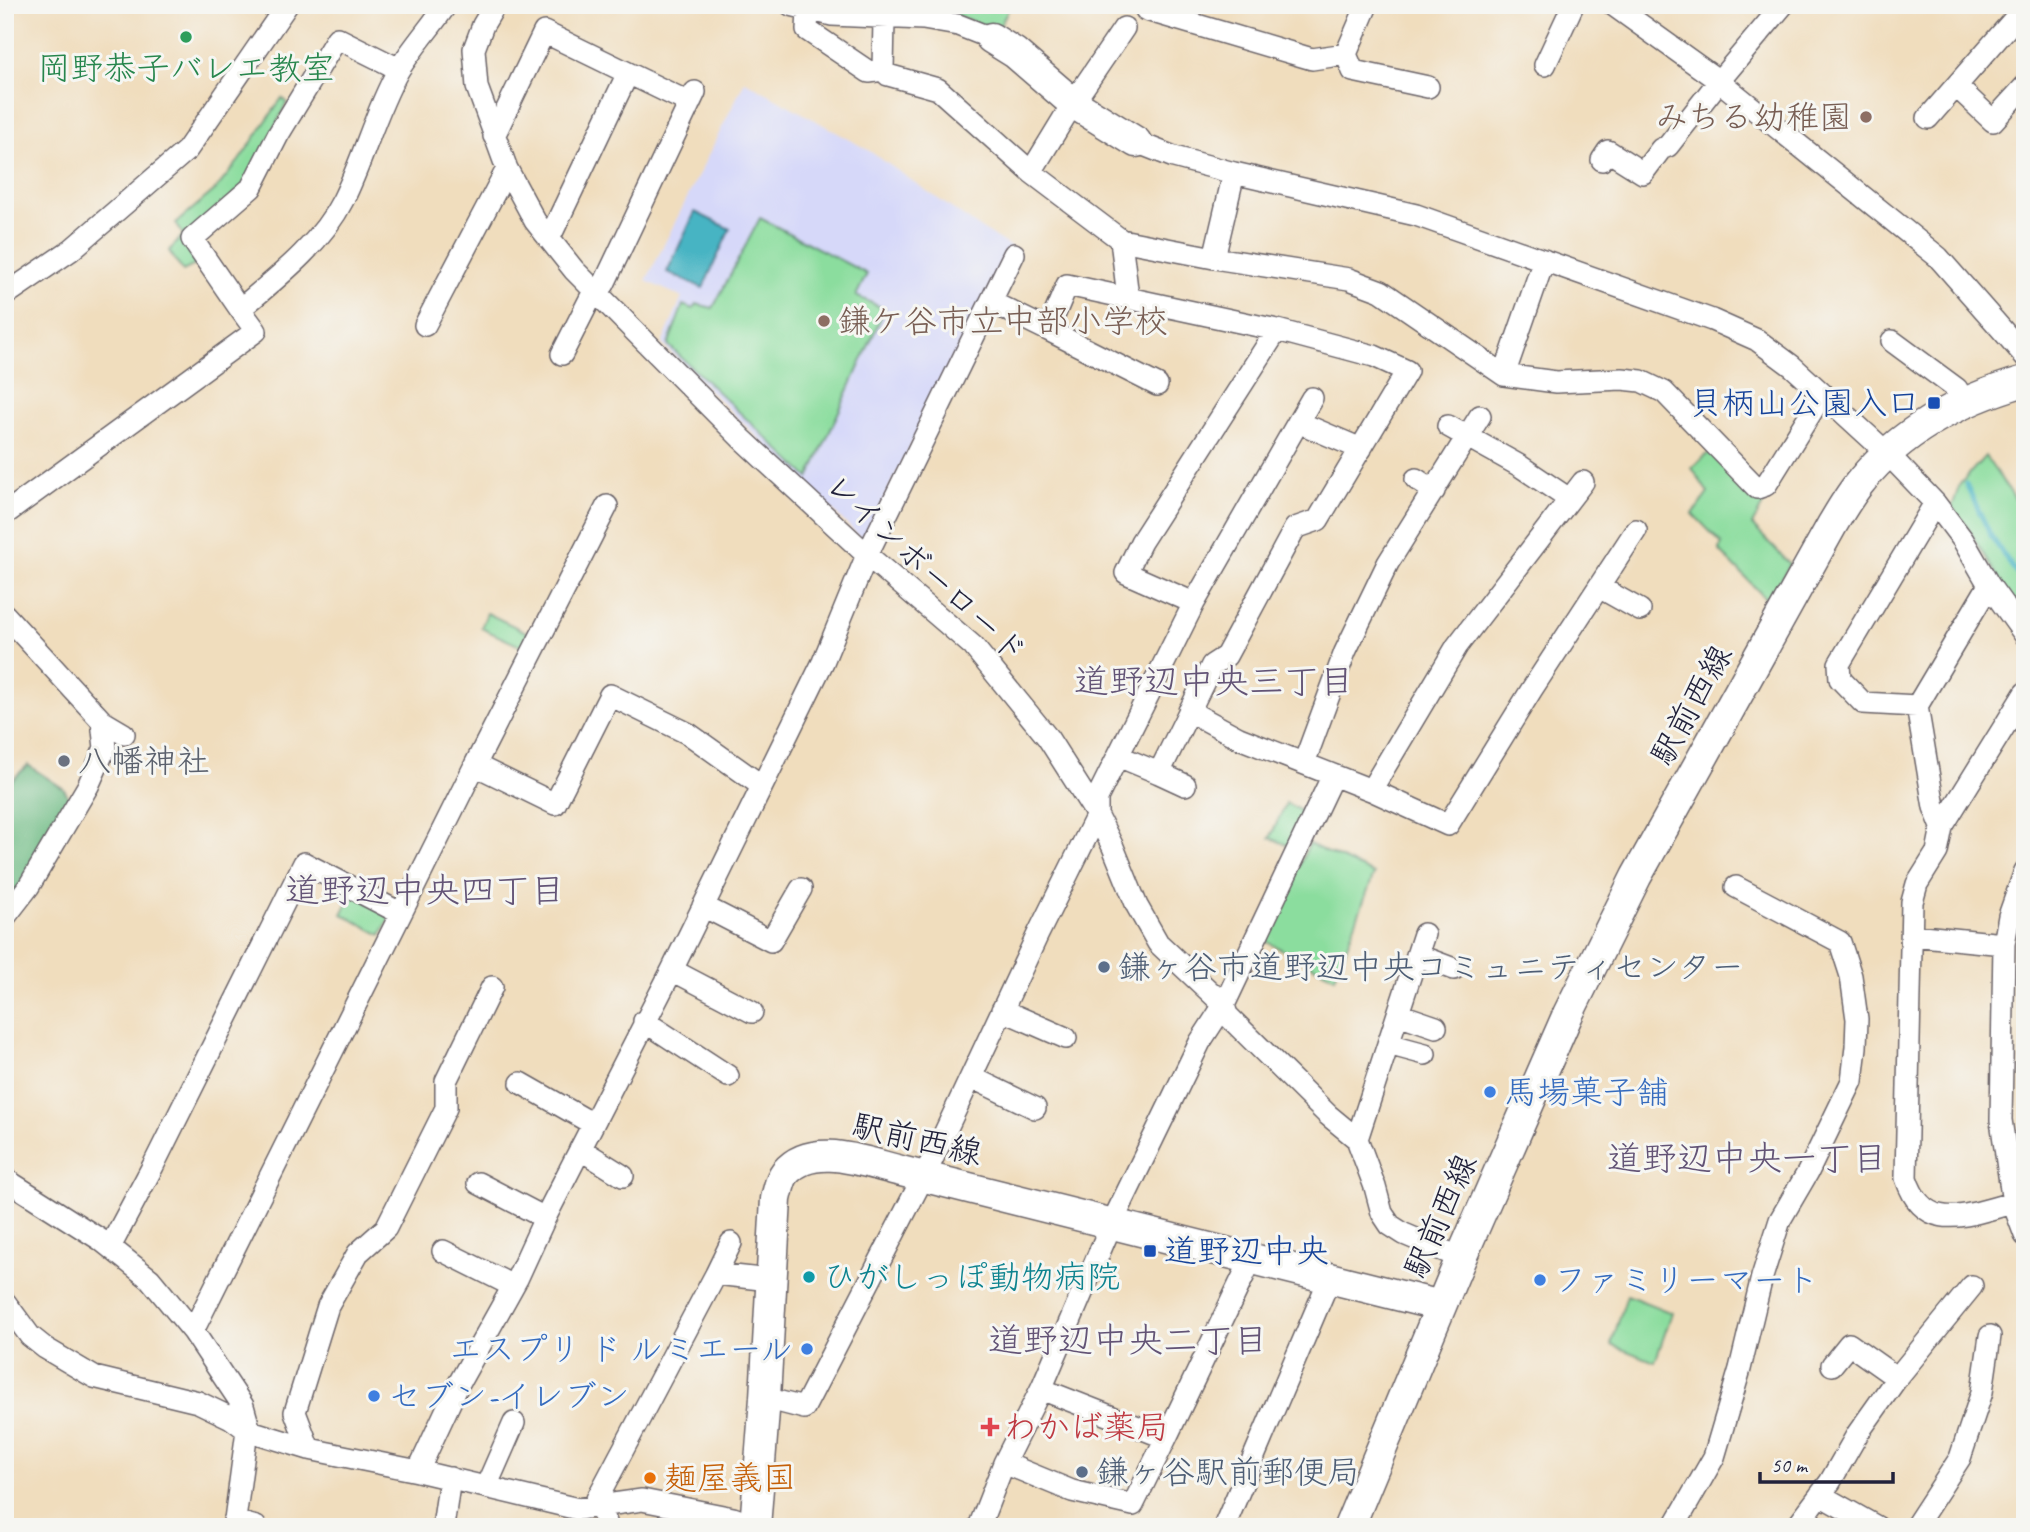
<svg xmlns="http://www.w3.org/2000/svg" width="2030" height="1532" font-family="Caveat,'Klee One',sans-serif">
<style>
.built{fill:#d6d8f9}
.green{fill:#8bdd9e;stroke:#56806c;stroke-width:2}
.forest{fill:#70bc85;stroke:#496f60;stroke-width:2}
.water{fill:#47b4c3;stroke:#346b7f;stroke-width:2}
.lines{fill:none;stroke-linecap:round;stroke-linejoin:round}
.stream{stroke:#47b4c3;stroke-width:5}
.street-casing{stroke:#6a6368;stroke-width:24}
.secondary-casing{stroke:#6a6368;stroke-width:33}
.street{stroke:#fff;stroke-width:21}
.secondary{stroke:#fff;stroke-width:30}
.leisure-dot{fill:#2e9e5b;stroke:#f6f6f2;stroke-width:2.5}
.education-dot{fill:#8d6e63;stroke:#f6f6f2;stroke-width:2.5}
.transit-dot{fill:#1a4fb4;stroke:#f6f6f2;stroke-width:2.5}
.worship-dot{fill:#6b7280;stroke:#f6f6f2;stroke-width:2.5}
.service-dot{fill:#5c6f8a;stroke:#f6f6f2;stroke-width:2.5}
.shop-dot{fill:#3f7fe0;stroke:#f6f6f2;stroke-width:2.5}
.culture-dot{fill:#0f9aa8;stroke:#f6f6f2;stroke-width:2.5}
.health-dot{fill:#e0444e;stroke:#f6f6f2;stroke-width:2.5}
.food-dot{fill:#e8710a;stroke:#f6f6f2;stroke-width:2.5}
.labels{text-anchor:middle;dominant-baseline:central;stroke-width:6;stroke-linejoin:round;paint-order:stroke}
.leisure-label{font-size:33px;fill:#27864d;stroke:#f6f6f2}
.education-label{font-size:33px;fill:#785e54;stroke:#f6f6f2;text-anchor:end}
.transit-label{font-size:33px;fill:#164399;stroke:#f6f6f2;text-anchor:end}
.street-label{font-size:33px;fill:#22223b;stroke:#f6f6f2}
.worship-label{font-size:33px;fill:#5b616d;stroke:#f6f6f2;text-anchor:start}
.service-label{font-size:33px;fill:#4e5e75;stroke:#f6f6f2;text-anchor:start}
.shop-label{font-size:33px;fill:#366cbe;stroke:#f6f6f2;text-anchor:start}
.culture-label{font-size:33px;fill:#0d838f;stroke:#f6f6f2;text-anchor:start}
.health-label{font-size:33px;fill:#be3a42;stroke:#f6f6f2;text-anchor:start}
.food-label{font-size:33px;fill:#c56008;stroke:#f6f6f2;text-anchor:start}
.neighbourhood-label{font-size:35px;fill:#635476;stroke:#f6f6f2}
</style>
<rect width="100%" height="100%" fill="#f6f6f2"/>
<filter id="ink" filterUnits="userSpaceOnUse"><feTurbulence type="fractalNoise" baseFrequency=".0143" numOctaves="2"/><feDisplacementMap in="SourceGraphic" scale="14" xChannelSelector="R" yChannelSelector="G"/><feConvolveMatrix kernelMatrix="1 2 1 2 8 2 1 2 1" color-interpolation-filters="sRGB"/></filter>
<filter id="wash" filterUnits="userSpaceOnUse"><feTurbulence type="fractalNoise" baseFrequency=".00686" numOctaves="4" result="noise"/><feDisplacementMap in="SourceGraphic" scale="28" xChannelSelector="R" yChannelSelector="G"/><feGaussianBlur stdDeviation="1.57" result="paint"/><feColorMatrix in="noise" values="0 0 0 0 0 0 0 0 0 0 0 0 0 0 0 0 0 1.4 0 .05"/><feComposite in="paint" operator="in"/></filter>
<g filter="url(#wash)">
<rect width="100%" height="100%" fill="#f0ddbd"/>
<path class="built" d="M745,81L868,150L977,226L1011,247L863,540L662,344L682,297L646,281Z"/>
<path class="green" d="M918,5H1011L997,31L956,15L918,8Z
M282,98L287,102L249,181L185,239L199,263L183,271L169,251L183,235L176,223L216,189L238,162Z
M760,218L867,274L856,296L885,309L809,478L668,345L683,305L693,309L696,304L713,308Z
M1711,451L1764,503L1752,525L1790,564L1769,602L1719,550L1722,544L1693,514L1708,493L1692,468Z
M1985,456L2025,513V621L1967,527L1952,507L1960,484Z
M487,613L528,633L522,647L481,628Z
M1286,803L1305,813L1290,846L1270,838Z
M1309,844L1374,874L1335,977L1265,941Z
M353,893L390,917L381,935L342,914Z
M1627,1295L1672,1313L1655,1362L1611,1345Z"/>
<path class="forest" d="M28,765L64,789L73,805L5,909V776L12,780Z"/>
<path class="water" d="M695,212L730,229L703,288L667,272Z"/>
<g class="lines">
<path class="stream" d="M1966,484L1991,536L2025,586"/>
</g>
</g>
<g filter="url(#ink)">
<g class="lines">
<defs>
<path id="street" d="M495,5L483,25L474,49L477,87L507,169L535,221L574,270L742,439L867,555L973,646L1048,738L1097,815L1113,847L1137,906L1158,943L1224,1005L1227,1015L1328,1115L1357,1139L1375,1187L1382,1213L1390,1225L1404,1234L1461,1258
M791,5L832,15L923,19L958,25L991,38
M1367,5L1346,54L1353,71L1428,87
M1613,5L1719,81L1938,257L2025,356
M808,10L807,30L869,72L883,70
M1146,10L1312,59L1346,54
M884,19L883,70L888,75L938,89L1031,172L1121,240L1214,258L1349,279L1381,291L1504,375L1556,382L1622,379L1641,381L1664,392L1757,488L1766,485L1822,395
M1545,65L1573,5
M628,73L690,103
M1956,86L1993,121L2025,86
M1928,118L2025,7
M494,136L544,32L628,73L549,239
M1136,142L1174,157L1234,173L1416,215L1712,320L1757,340L1792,366L1887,453L1935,503L1963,540L1989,585L2025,635
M1602,160L1608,151L1643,173L1661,149L1668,146L1719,81L1783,5
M1031,172L1073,103L1124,28
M1121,240L1128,297
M1214,258L1234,173
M5,295L71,250L187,150L287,5
M991,302L1048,330L1067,285L1277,330L1374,356L1407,371L1318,520L1295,528L1226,656L1212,665L1159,773L1118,756
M240,309L192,239L251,188L278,135L337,38L399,69
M425,325L507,169
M1048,330L1157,385
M1892,341L1957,389L1963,402
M562,354L591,297L604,284L695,92
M1504,375L1544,260
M1298,422L1361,449
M1448,426L1520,466L1569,499
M1416,479L1434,491
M1935,503L1839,664L1840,679L1863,703L1917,706L1989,585
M5,514L256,331L240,309C277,278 321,244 343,200C364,158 375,112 398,71C412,48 431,27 446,5
M1599,587L1640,610
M1194,603L1126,573L1141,542L1277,330
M5,615L102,721L124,734
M1917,706L1934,807L1942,827
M1189,711L1239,738L1371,790L1448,825L1532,689L1636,530
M1304,763L1345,652L1388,563L1480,416
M475,765L607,506
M1159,773L1185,785
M1371,790L1457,646L1583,482
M2025,871L2009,916L2004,944L2001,1120L2013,1203L2025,1235
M703,906L771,941L801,889
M5,917L29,886L88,786L105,748L102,721
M1912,935L2004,944
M1417,955L1454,969
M672,970L752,1012
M1002,1010L1066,1038
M1398,1014L1436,1027
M644,1021L728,1076
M1388,1044L1425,1054
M971,1077L1035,1108
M521,1083L593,1124
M1357,1139L1424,934
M580,1149L623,1176
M5,1179L101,1240L150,1279L193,1331L243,1406L250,1431
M478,1183L545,1218
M2013,1203C1967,1214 1925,1236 1906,1178L1912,902L1917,884L1937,852L1942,827L2025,693
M110,1247L153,1166L304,863L400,913
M443,1251L513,1286
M716,1274L731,1243
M5,1302L30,1336L45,1348L94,1377L198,1402L231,1418L247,1430L309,1449L418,1471L578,1509L642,1500L733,1518L758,1527
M193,1331L475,765L555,804L610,695L689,734L762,786
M1832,1365L1849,1344L1897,1378
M765,1398L804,1408L931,1162L1038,934L1097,815V798L1194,603L1312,398
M1166,1438L1251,1260
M309,1449L295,1412L328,1306L358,1253L386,1228L446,1108V1081L492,987
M1004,1463L1072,1491L1133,1505L1166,1438L1041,1389
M418,1471L459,1383L517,1279L545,1218L672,970L823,662L867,555L1014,254
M486,1487L514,1423
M1820,1495L1877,1527
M234,1521L256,1527
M234,1527L247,1430
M443,1527L450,1478
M605,1527L606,1522L597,1499L716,1274L770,1280
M979,1527L1004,1463L1042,1387L1111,1225L1200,1042L1224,1005L1333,775
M1224,1527L1329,1280
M1674,1527L1714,1457L1740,1369L1762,1277L1780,1220L1808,1172L1852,1081L1856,1047L1857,1019L1851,976L1840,942L1736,887
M1796,1527L1830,1482L1858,1433L1897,1378L1972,1286
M1915,1527L1960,1458L1982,1392L1990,1336"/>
<path id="secondary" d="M991,38L1015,53L1073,103L1136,142
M755,1527L765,1398L776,1199C778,1191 780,1179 785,1173C812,1140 867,1163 901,1171L1441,1306
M1349,1527L1461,1258L1568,1014L1636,877L1832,525C1841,510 1850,494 1862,480C1903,429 1962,399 2025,381"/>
</defs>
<use href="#street" class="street-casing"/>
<use href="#secondary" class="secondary-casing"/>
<use href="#street" class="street"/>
<use href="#secondary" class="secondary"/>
</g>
</g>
<circle class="leisure-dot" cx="186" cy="37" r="7"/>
<g class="education-dot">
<circle cx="1866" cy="117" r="7"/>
<circle cx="824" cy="321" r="7"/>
</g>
<g class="transit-dot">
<rect x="1927" y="396" width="14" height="14" rx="3.5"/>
<rect x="1143" y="1244" width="14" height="14" rx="3.5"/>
</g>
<circle class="worship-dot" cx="64" cy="761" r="7"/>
<g class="service-dot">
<circle cx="1104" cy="967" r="7"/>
<circle cx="1082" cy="1472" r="7"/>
</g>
<g class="shop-dot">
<circle cx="1490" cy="1092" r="7"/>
<circle cx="1540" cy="1280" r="7"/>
<circle cx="807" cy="1349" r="7"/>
<circle cx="374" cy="1396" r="7"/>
</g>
<circle class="culture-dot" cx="809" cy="1277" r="7"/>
<path class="health-dot" d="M986.5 1416.5h7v7h7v7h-7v7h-7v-7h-7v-7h7z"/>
<circle class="food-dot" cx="650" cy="1478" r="7"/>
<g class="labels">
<g class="leisure-label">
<text x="186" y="68">岡野恭子バレエ教室</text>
</g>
<g class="education-label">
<text x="1852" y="117">みちる幼稚園</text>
<text x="838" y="321" text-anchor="start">鎌ケ谷市立中部小学校</text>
</g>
<g class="transit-label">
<text x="1920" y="403">貝柄山公園入口</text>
<text x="1164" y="1251" text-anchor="start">道野辺中央</text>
</g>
<g class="street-label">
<text transform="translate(926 568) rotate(43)">レインボーロード</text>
<text transform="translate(1691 705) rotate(-61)">駅前西線</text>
<text transform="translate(917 1139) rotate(13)">駅前西線</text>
<text transform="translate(1440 1216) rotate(-66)">駅前西線</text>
</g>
<g class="worship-label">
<text x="78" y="761">八幡神社</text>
</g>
<g class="service-label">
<text x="1118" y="967">鎌ヶ谷市道野辺中央コミュニティセンター</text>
<text x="1096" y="1472">鎌ヶ谷駅前郵便局</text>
</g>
<g class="shop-label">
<text x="1504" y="1092">馬場菓子舗</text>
<text x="1554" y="1280">ファミリーマート</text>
<text x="793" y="1349" text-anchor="end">エスプリ ド ルミエール</text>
<text x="388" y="1396">セブン-イレブン</text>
</g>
<g class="culture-label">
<text x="823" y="1277">ひがしっぽ動物病院</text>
</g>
<g class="health-label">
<text x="1004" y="1427">わかば薬局</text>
</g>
<g class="food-label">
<text x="664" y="1478">麺屋義国</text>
</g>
<g class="neighbourhood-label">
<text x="1214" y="681">道野辺中央三丁目</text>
<text x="425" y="890">道野辺中央四丁目</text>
<text x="1747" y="1158">道野辺中央一丁目</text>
<text x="1128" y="1340">道野辺中央二丁目</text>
</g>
</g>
<rect width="2030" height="1532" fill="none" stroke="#f6f6f2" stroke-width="28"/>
<path d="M1760 1472v10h133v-10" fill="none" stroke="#22223b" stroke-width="3.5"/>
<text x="1771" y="1472" font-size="21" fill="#22223b" stroke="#f6f6f2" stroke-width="5" paint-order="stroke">50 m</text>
</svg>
